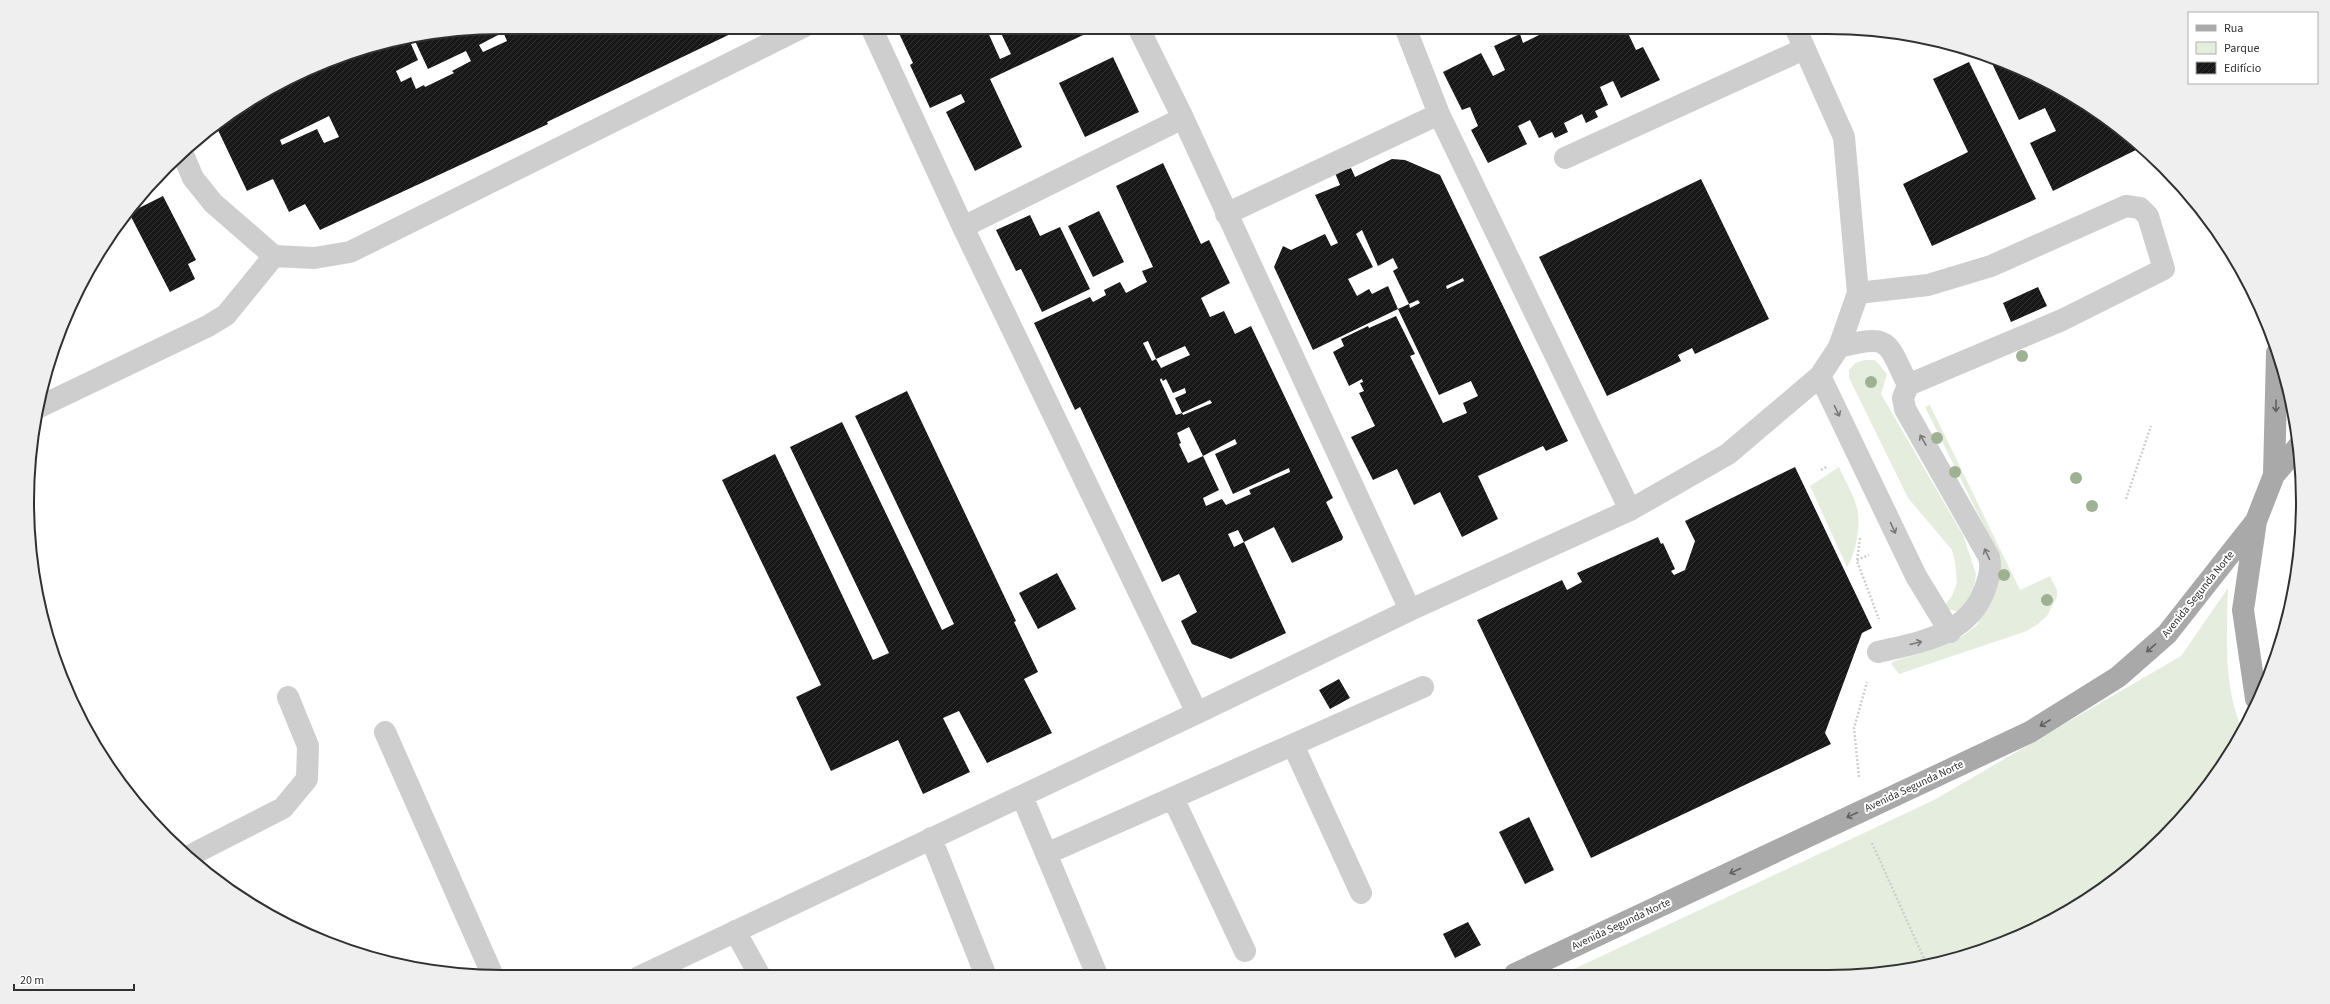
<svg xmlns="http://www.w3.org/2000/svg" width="2330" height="1004" font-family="'Source Sans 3',sans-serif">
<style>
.green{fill:#e5eede}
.building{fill:url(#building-hatch);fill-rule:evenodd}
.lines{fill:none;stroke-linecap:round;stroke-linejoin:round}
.path{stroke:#cecece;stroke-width:2.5;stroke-dasharray:2 2;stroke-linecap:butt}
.minor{stroke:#cecece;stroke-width:22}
.major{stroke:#a9a9a9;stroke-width:22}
.tree{fill:#9eb193}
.oneway{stroke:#616161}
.oneway2{stroke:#787878}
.labels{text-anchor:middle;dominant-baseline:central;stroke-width:4;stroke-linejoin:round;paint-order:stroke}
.street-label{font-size:11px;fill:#313131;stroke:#fff}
.rim{fill:none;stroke:#313131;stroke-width:2}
</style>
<defs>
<pattern id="building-hatch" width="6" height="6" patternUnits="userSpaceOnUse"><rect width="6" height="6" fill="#181818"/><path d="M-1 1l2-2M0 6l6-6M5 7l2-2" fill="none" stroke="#313131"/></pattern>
</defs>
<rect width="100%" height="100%" fill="#fff"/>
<path class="green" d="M1865,360H1875L1887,374L1881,394L1963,535L1976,574L1973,596L1964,613L1942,608L1952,596L1957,583L1955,562L1952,550L1908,498L1849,378V370L1855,363Z
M1930,405L2020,590L2050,576L2057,590V597L2047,616L2038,624L2027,631L1899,674L1891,664L1894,661L1928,651L1964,635L1977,625L1990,600L1985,528L1925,407Z
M1839,467C1845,481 1856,498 1858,513C1860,529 1856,553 1847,567L1810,486Z
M2228,588C2227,630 2223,689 2242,728L2223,766L2141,859L2092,897L2010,941L1890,973L1563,974L1934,800L2181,656Z"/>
<path class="building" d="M501,27H745L547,122L548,124L471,160L320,230L305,204L289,212L273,179L247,191L216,126L265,91L349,52L410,36L495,28L498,35L479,45L483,52L507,41ZM415,41L428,69L466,51L471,61L452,71L454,73L425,87L424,85L416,89L411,77L401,82L396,71L418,60L411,44ZM329,116L339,137L324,143L317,129L282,145L280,140Z
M896,27H988L986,28L1000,59L1011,54L998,27H1100L990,79L1022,147L975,171L946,112L965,102L961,94L930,108L910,65L913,63Z
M1540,27H1571L1575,35L1588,29L1587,27H1636L1627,31L1636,50L1643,47L1660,80L1621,98L1613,81L1600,87L1608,105L1595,111L1598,117L1586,123L1582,114L1564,123L1568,132L1555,138L1552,132L1539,138L1530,120L1518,126L1527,144L1488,163L1471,130L1478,126L1470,107L1462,110L1443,72L1481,53L1493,76L1505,70L1494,46L1520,34L1523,43L1543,33Z
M1988,55L2066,91L2142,147L2053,191L2030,143L2056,131L2045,108L2019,120Z
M1113,57L1139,112L1085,137L1059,83Z
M1969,62L2036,199L1932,246L1903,184L1968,152L1933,79Z
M1392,159L1405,160L1440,175L1568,441L1546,451L1543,446L1478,476L1498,519L1462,537L1440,492L1414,505L1397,469L1373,480L1351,437L1375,426L1359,393L1364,391L1360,383L1363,382L1362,379L1349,386L1333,352L1344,346L1341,339L1368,326L1369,328L1396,316L1415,354L1410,356L1443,423L1467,413L1463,403L1478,396L1471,381L1439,395L1398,309L1313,350L1274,267L1283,246L1291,250L1325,234L1331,246L1338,243L1315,195L1340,185L1335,173L1351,168L1355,177ZM1362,230L1378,266L1393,258L1398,268L1393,271L1409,304L1418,300L1420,303L1410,308L1409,304L1398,309L1388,286L1372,294L1369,289L1357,296L1348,279L1373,267L1356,234ZM1463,278L1464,281L1447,289L1446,286Z
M1163,163L1201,244L1209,240L1230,283L1201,298L1210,317L1224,311L1235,334L1251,326L1333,498L1326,502L1343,537L1342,540L1292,563L1274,527L1244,542L1238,530L1228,534L1234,547L1244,542L1286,633L1231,659L1192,644L1181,621L1197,612L1179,574L1162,582L1080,407L1075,410L1034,323L1090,297L1093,302L1106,295L1104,290L1120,282L1126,293L1147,282L1142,271L1153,267L1116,186ZM1148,341L1156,359L1152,361L1143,343ZM1185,346L1190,355L1161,368L1156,359ZM1161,378L1163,381L1166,379L1173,393L1185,388L1186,393L1175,398L1182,413L1210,400L1212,403L1183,415L1182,413L1176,415L1160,380ZM1189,427L1203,456L1235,439L1237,444L1215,454L1233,494L1289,468L1290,472L1249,490L1251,494L1226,505L1222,499L1206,506L1203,498L1219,490L1203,456L1188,463L1179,444L1181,443L1177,433Z
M1701,179L1769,319L1695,354L1692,348L1678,355L1681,361L1607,396L1539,257Z
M163,196L196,260L188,264L195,279L170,292L129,213Z
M1099,211L1124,262L1093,277L1068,226Z
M1030,215L1040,236L1060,227L1090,289L1042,312L1021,269L1016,271L996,230Z
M2038,287L2047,306L2011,322L2003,303Z
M907,391L1016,621L1014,622L1038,672L1024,679L1052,733L987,763L959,711L943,718L970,772L923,794L898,740L831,771L796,697L821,685L722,480L775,454L873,660L889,653L790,447L842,422L942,630L954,624L855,416Z
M1795,467L1872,628L1862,633L1825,733L1831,744L1591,858L1477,620L1562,580L1567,590L1582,582L1577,573L1658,537L1661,544L1663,543L1675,569L1671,571L1674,575L1685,570L1695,541L1685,521Z
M1057,573L1076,609L1038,629L1019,593Z
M1339,679L1350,698L1330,709L1319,690Z
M1529,817L1554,870L1525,884L1499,832Z
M1468,922L1481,945L1455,958L1443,934Z"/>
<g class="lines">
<path class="path" d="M1821,470L1828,466
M2126,499L2151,426
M1860,538L1857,561L1879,619
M1857,560L1869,555
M1859,777L1854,728L1867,682
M1872,843L1926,963"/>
<path class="minor" d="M1138,27L1183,118L1410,610
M1405,27L1439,114L1630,510
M182,152L193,178L213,203L274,256L314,258L350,252L803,27
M1565,158L1804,49
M1226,214L1439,114
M963,227L1183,118
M1839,347C1891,334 1886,340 1908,385L2062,320L2164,269L2148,216L2140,208L2126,206L1991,266L1928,285L1858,293
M1820,376L1916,576L1950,632
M37,408L208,326L226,315L274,256
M1878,652C1920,642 1968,636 1985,589C1989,577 1992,569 1989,557L1905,409L1903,398L1908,385
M1197,713L1410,610L1630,510L1728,454L1820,376L1839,347L1858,293L1844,137L1795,27
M385,732L493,976
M1293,745L1361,893
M1022,796L1097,975
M1173,798L1245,951
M931,838L986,976
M1046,854L1423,687
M187,857L283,808L307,779L308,746L288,697
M735,931L760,976
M639,977L1197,713L963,227L871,27"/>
<path class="major" d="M2274,475L2277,353
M2256,699L2243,610L2256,521L2274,475L2298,447
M1515,974L2030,732L2118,677L2167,634L2256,521"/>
</g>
<g class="tree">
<circle cx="2022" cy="356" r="6"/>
<circle cx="1871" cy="382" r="6"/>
<circle cx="1937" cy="438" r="6"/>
<circle cx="1955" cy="472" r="6"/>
<circle cx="2076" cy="478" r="6"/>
<circle cx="2092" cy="506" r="6"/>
<circle cx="2004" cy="575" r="6"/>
<circle cx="2047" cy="600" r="6"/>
</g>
<defs><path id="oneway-shaft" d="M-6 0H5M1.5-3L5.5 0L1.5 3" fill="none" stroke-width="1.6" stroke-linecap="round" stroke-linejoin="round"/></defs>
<g class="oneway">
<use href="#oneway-shaft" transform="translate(2276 406) rotate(91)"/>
<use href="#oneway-shaft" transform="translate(2151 648) rotate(139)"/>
<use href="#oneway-shaft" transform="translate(2045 723) rotate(148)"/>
<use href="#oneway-shaft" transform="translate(1852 815) rotate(155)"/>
<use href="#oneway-shaft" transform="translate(1735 871) rotate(155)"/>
</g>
<g class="oneway2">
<use href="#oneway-shaft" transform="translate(1837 411) rotate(64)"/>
<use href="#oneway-shaft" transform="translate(1923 440) rotate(-120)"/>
<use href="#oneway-shaft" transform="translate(1893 528) rotate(65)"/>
<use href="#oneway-shaft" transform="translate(1987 554) rotate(-115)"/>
<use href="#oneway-shaft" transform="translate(1916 643) rotate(-14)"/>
</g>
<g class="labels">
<g class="street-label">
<text transform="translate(2198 594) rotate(-51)">Avenida Segunda Norte</text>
<text transform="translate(1914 786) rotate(-25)">Avenida Segunda Norte</text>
<text transform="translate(1621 924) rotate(-25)">Avenida Segunda Norte</text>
</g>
</g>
<path d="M0 0H2330V1004H0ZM502 34H1828A468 468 0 0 1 2296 502V502A468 468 0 0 1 1828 970H502A468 468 0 0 1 34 502V502A468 468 0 0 1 502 34Z" fill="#efefef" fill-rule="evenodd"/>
<path class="rim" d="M502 34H1828A468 468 0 0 1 2296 502V502A468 468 0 0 1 1828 970H502A468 468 0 0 1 34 502V502A468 468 0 0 1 502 34Z"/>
<rect x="2188" y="12" width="130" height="72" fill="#ffffff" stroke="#adadad"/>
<rect x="2196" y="25" width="20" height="6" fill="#a9a9a9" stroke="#adadad"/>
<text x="2224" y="32" font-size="12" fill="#313131">Rua</text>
<rect x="2196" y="42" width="20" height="12" fill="#e5eede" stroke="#adadad"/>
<text x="2224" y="52" font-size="12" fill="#313131">Parque</text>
<rect x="2196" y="62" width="20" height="12" fill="url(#building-hatch)" stroke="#adadad"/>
<text x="2224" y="72" font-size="12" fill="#313131">Edifício</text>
<path d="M14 984v6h120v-6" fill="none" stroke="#313131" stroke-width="2"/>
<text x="20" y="984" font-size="12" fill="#313131" stroke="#ffffff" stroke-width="3" paint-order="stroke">20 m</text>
</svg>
